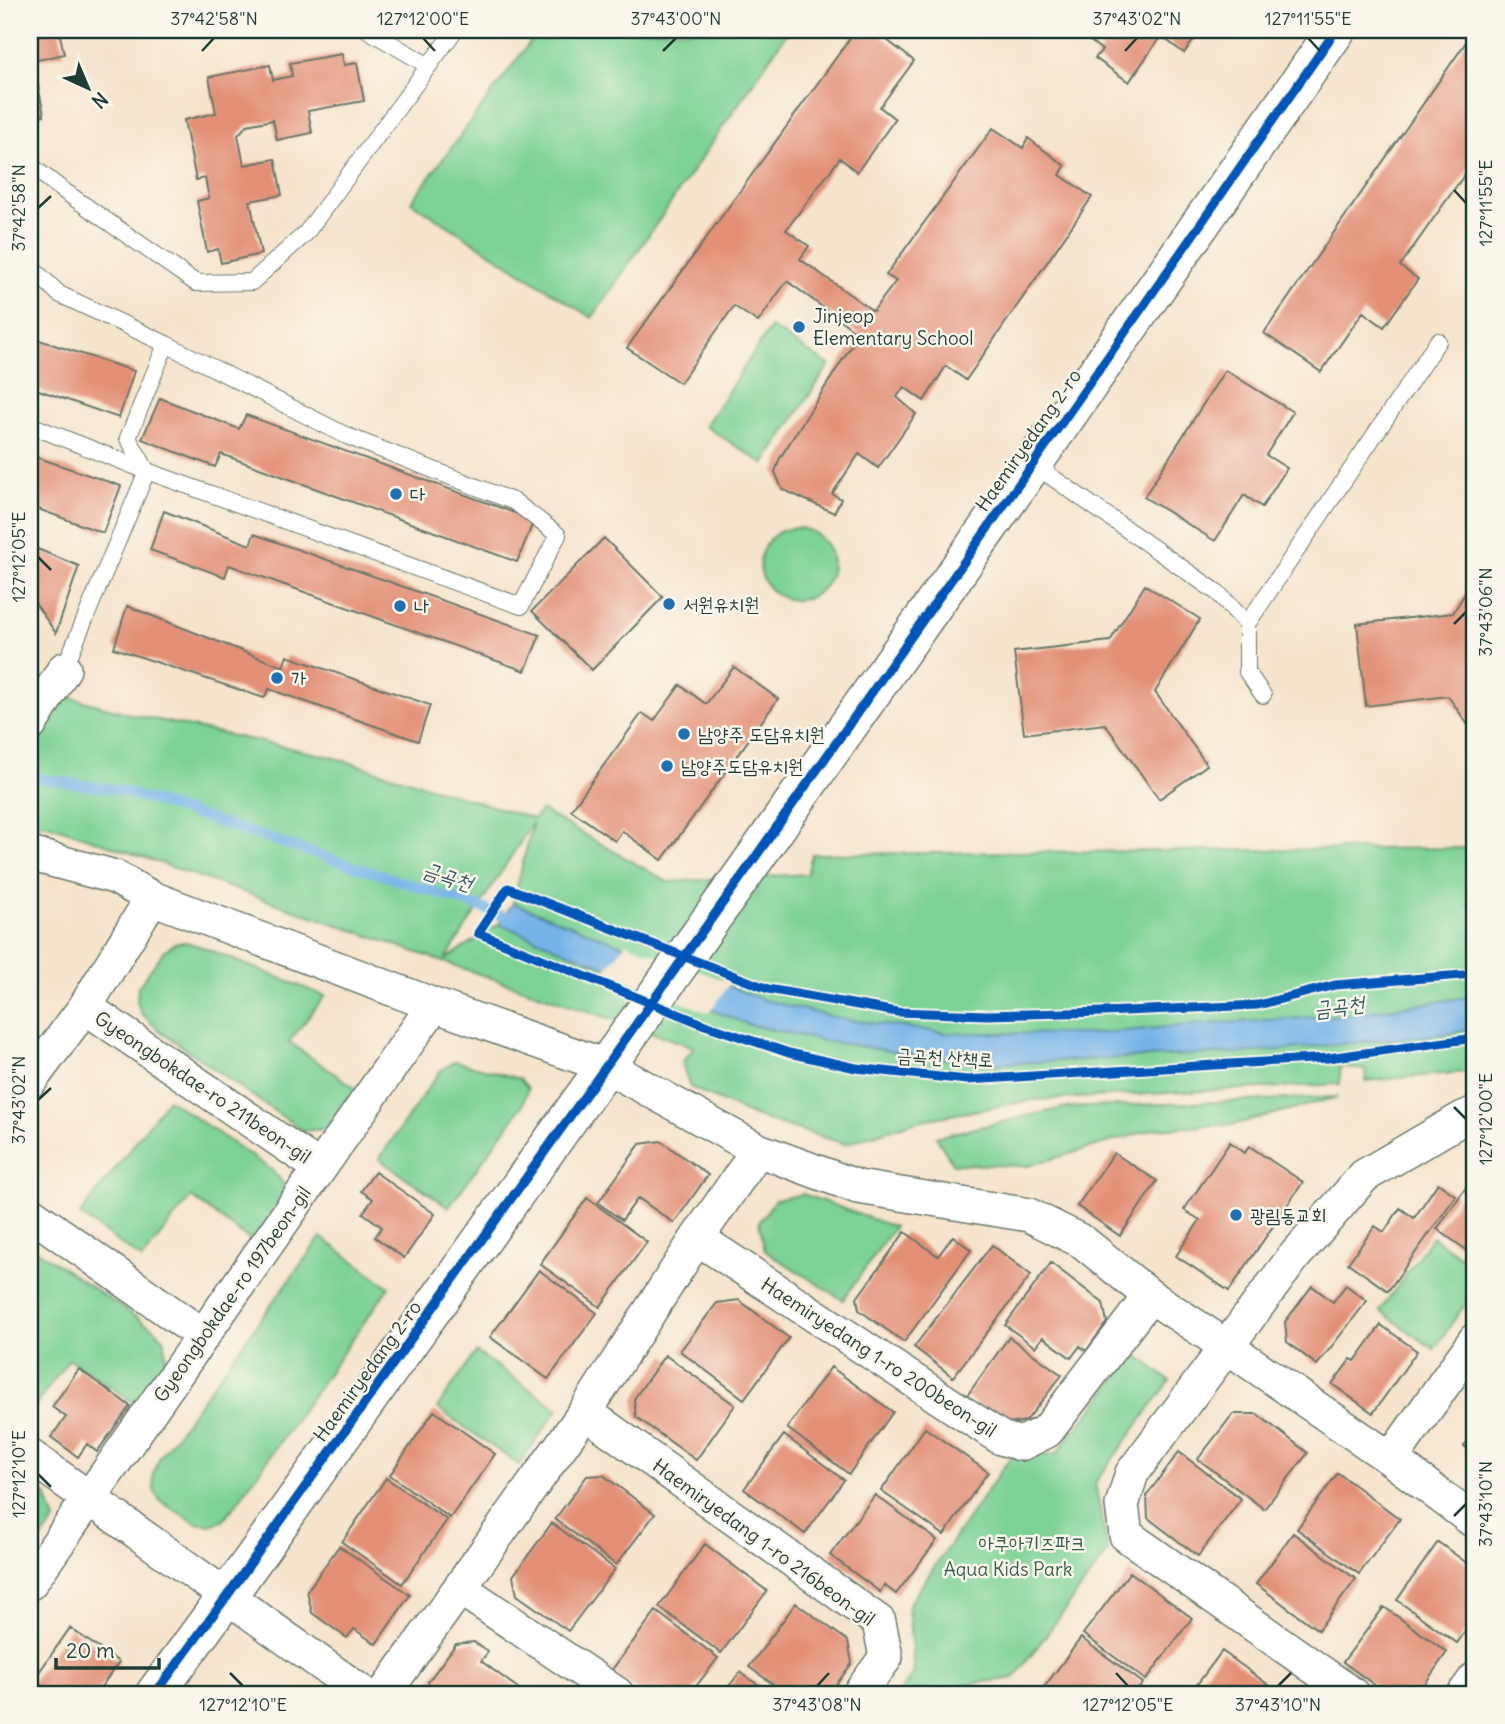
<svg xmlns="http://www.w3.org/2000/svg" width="1505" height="1724" font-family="Delius,'Poor Story',sans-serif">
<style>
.green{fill:#7dd295;stroke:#4e8864;stroke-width:2;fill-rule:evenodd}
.water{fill:#76b3e8;stroke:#4a788e;stroke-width:2}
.pier{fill:#f6e4cd}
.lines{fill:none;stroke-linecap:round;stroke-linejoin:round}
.stream{stroke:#76b3e8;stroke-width:10}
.building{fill:#e39077}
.service-casing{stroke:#6a776a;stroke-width:18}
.minor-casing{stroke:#6a776a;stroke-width:36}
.tertiary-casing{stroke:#6a776a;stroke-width:41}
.service{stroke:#fff;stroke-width:16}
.minor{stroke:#fff;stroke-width:33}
.tertiary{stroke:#fff;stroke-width:38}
.cycleway-casing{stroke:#fbf7ec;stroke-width:13}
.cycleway{stroke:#0057b8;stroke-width:9}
.ticks{fill:none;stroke:#1f3d34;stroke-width:2.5}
.poi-dot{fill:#1f6fb2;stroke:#fbf7ec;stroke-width:2.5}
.labels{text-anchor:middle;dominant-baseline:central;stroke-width:5;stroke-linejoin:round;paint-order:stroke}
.poi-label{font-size:19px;fill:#1f3d34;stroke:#fbf7ec;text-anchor:start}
.street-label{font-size:19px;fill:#1f3d34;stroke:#fbf7ec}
.park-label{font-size:19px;fill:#36624c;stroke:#fbf7ec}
.water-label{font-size:21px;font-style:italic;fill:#355a61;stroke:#fbf7ec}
.neatline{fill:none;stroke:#1f3d34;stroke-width:2.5}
.ticks-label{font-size:18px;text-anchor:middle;fill:#1f3d34}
</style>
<rect width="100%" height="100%" fill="#fbf7ec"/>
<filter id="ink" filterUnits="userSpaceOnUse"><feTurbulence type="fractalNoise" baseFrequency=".0143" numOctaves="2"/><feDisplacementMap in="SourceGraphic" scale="14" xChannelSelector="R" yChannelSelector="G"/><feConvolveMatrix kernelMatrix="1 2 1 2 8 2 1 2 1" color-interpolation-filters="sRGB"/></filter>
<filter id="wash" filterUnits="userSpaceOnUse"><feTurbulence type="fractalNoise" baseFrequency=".00686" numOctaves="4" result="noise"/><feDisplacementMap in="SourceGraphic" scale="28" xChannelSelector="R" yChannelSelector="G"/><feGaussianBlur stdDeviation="1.57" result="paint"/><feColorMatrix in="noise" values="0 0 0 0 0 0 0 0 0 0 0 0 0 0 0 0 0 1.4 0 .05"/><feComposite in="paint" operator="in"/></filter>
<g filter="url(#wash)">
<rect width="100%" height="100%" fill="#f6e4cd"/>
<path class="green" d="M539,30H789L592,318L411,202Z
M771,327L829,365L764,464L705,426Z
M760 564a36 36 0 1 1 72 0a36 36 0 1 1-72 0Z
M30,686L130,714L332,757L534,819L541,810L668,882L807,874L812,854L1475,848V900L1466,904H1475V1071L1366,1081L1365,1070L1340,1066V1084L1034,1100L917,1121L845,1144L754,1116L690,1087L682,1063L694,1047L444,962L48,824H30ZM533,822L513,903L499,924L445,960Z
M186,942L202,947L325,996L289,1042L358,1090L327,1129L303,1131L160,1031L141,1013L137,1002L138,987L164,951L175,943Z
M455,1061L520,1079L528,1088L522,1106L449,1207L379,1159L440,1071Z
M1338,1097L1236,1124L1154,1129L1028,1166L953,1164L936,1137L1063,1108Z
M168,1099L273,1171L283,1183V1199L254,1243L191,1197L142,1259L80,1215Z
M803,1194L894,1227L843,1300L765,1251L759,1222L775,1200Z
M321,1237L389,1287L237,1503L223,1521L210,1525L196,1523L160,1501L154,1490L153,1474L160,1457Z
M1432,1237L1475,1267V1290L1434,1349L1380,1311Z
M30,1246L157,1331L165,1340L166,1365L136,1404L69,1359L30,1413Z
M476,1352L558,1409L519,1465L437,1408Z
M1136,1354L1170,1381L1095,1483L1108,1552L1014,1678L961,1685L954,1694H898L914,1673L908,1605L1012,1455L1056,1454Z
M30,1484L46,1495L55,1521L30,1554Z"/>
<path class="water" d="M513,903L764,1000L842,1019L947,1033L1091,1034L1191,1025L1346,1015L1475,996V1029L1444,1034L1258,1052L991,1064L927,1057L820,1040L747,1024L499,924Z"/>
<path class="pier" d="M626,943L730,983L709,1013L605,971Z"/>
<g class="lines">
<path class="stream" d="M30,777L119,790L474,905L516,921"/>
</g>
<g id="blocks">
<path class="building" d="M30,30H59L64,54L33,61L44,115L30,118Z
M856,30H874L914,61L880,107L895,119L857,172L840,158L786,230L809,246L800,259L873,311L896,281L886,275L993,128L1023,148L1028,138L1065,166L1060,175L1092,197L966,380L946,366L924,401L904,387L897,397L916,414L878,468L859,454L832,494L841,499L834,513L782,489L775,472L780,458L859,334L787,281L758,322L734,306L680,383L627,348Z
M1096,30H1201L1184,53L1161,36L1129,82L1095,58L1102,50L1089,40Z
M1471,35L1475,38V166L1472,164L1400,266L1418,279L1384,327L1363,312L1321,372L1264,333Z
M342,54L344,65L357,63L364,101L308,111L312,133L277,140L273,120L247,125L238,135L244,165L275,159L282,195L250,201L261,254L221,263L218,249L207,252L197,201L209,198L205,178L196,180L184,120L216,113L209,77L270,65L273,80L292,76L290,63Z
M30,337L134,371L119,418L30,387Z
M1225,370L1293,412L1266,455L1287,468L1262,507L1244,495L1215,541L1144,497Z
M160,398L239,429L246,415L534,520L517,562L221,454L215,467L142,439Z
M30,455L121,486L103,533L30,506Z
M164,511L250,545L254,534L540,635L525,671L229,565L225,577L150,550Z
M604,538L663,597L592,670L532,611Z
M30,546L79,566L56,633L30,596Z
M1475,577V735L1448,696L1366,706L1357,624L1453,613Z
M1145,585L1200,619L1155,692L1207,765L1159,799L1105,724L1024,734L1014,652L1110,641Z
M127,606L283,667L287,656L430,705L418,741L269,689L264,698L114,648Z
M734,667L778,699L662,860L622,831L615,841L571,810L642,713L654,721L680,685L706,704Z
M661,1141L708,1175L674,1223L638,1198L622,1220L598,1203L640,1144Z
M1230,1142L1245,1153L1249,1146L1303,1182L1229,1291L1176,1256L1200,1220L1184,1210Z
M1114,1153L1157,1181L1120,1236L1077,1206Z
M375,1172L435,1214L404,1258L375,1237L382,1227L363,1213L373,1199L361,1191Z
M1474,1176L1475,1177V1256L1437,1229Z
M1438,1183L1456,1196L1388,1291L1348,1263L1375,1226L1384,1232L1400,1208L1414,1218Z
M587,1198L647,1242L600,1307L540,1264Z
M905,1232L938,1256L953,1236L971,1250L904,1342L859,1310L857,1298Z
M992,1245L1031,1275L953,1377L914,1347Z
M1051,1263L1103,1303L1107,1322L1086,1351L1080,1346L1071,1358L1043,1337L1035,1347L1005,1325Z
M539,1270L597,1313L548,1379L490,1337Z
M1346,1285L1367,1301L1317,1365L1287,1342L1285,1322L1312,1286L1333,1302Z
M739,1300L789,1338L744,1399L680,1351L717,1303Z
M1381,1325L1417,1351L1373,1413L1332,1384L1351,1359L1355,1361Z
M1009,1337L1062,1375L1026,1421L1004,1425L966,1397Z
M665,1355L735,1405L696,1460L636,1417L634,1399Z
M831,1367L893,1412L849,1474L787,1428Z
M79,1369L130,1406L97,1452L87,1444L78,1457L51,1437L66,1417L52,1407Z
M434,1411L495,1454L450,1518L390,1475Z
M1233,1414H1257L1308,1453L1264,1509L1198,1459Z
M925,1428L988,1472L944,1535L881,1491Z
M1475,1431V1454L1464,1446Z
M784,1435L844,1480L805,1534L744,1489Z
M1179,1452L1241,1499L1198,1556L1148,1518L1147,1495Z
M1338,1473L1400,1519L1359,1574L1297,1529Z
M603,1475L655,1514L616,1565L555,1519L587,1476Z
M386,1478L447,1520L402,1584L342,1542Z
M875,1495L937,1540L896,1594L884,1585L880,1592L830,1555Z
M552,1523L615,1569L568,1631L517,1595L513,1576Z
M1293,1533L1356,1579L1318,1630L1256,1584Z
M1438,1542L1475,1569V1618L1457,1643L1397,1600Z
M705,1544L767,1591L721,1653L659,1607Z
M339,1546L410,1595L376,1644L354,1629L347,1638L312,1613L307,1591Z
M1130,1572L1192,1618L1146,1680L1083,1634Z
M796,1603L848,1641L852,1663L829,1694H787L749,1667Z
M1384,1607L1447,1652L1419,1692L1411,1694H1387L1343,1662Z
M656,1611L718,1658L690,1694H641L611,1671Z
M70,1628L119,1662L96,1694H30V1685Z
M1081,1638L1143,1683L1135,1694H1039Z
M474,1642L488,1652L481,1661L526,1694H431L428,1682L456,1644Z
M1222,1651L1281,1694H1190Z
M740,1672L771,1694H723Z"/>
</g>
</g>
<g filter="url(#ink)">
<use href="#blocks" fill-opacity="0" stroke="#6a776a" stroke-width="2"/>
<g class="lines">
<defs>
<path id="service" d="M368,30L429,66
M30,165L64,191L196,283L252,282L306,233L455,30
M30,266L59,294L166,344L347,436L515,502L558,535L521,606L147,471L30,425
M1033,464L1218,593L1247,624V672L1263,695
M1247,624L1438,341
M64,669L147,471L128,438L166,344"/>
<path id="minor" d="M30,725L64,669
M30,854L115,877L152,898L434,1005L606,1066L758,1150L858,1187L1029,1215L1083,1242L1150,1296L1226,1346L1391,1459L1475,1522
M85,1007L320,1168
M30,1081L85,1007L152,898
M758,1150L697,1238L1001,1438L1021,1444L1047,1431L1150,1296
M30,1213L202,1335
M585,1412L879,1622L886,1657L859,1694
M30,1456L364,1694
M1391,1459L1475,1340
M30,1583L434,1005
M460,1588L617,1694
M384,1694L585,1412L697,1238
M1352,1694L1126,1535L1122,1505L1132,1473L1293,1258L1364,1176L1463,1118L1475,1113
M1464,1694L1475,1679"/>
<path id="tertiary" d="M155,1694L227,1596L747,869L1033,464L1336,30"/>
</defs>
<use href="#service" class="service-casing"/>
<use href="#minor" class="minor-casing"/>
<use href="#tertiary" class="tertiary-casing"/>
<use href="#service" class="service"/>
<use href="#minor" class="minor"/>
<use href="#tertiary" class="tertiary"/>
<defs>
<path id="cycleway" d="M1475,974L1335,985L1258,1005L1104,1012L987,1015L897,1012L768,989L508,888L478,933L705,1025L789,1053L856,1068L967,1080L1328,1058L1475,1038
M155,1694L227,1596L747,869L1033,464L1336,30"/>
</defs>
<use href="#cycleway" class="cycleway-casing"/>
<use href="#cycleway" class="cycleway"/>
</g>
</g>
<path class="ticks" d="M423,38L435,51M1308,38L1320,51M202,51L214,38M663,51L676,38M1125,51L1137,38M1454,190L1466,203M38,208L51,196M38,557L51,570M1454,624L1466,612M38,1100L51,1088M1454,1107L1466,1119M38,1474L51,1487M1454,1516L1466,1504M230,1673L243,1686M1116,1673L1128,1686M817,1686L829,1673M1278,1686L1291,1673"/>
<g class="poi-dot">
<circle cx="799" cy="327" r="7"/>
<circle cx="396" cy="494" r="7"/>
<circle cx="669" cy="604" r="7"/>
<circle cx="400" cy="606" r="7"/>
<circle cx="277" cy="678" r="7"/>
<circle cx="684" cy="734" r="7"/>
<circle cx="667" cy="766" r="7"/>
<circle cx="1236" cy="1215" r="7"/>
</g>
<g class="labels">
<g class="poi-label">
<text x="813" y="316">Jinjeop<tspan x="813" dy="22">Elementary School</tspan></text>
<text x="410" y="494">다</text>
<text x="683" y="604">서원유치원</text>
<text x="414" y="606">나</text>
<text x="291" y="678">가</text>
<text x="698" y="734">남양주 도담유치원</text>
<text x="681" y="766">남양주도담유치원</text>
<text x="1250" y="1215">광림동교회</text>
</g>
<g class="street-label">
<text transform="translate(1028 440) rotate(-55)">Haemiryedang 2-ro</text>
<text transform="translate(945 1057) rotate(3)">금곡천 산책로</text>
<text transform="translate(203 1087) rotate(34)">Gyeongbokdae-ro 211beon-gil</text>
<text transform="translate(232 1294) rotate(-55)">Gyeongbokdae-ro 197beon-gil</text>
<text transform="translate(879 1357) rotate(33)">Haemiryedang 1-ro 200beon-gil</text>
<text transform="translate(367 1371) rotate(-54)">Haemiryedang 2-ro</text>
<text transform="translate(764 1542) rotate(36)">Haemiryedang 1-ro 216beon-gil</text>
</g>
<g class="park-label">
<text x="1032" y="1543">아쿠아키즈파크</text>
<text x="1008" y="1569">Aqua Kids Park</text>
</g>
<g class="water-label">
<text transform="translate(448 876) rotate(18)">금곡천</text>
<text transform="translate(1339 1006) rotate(-7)">금곡천</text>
</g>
</g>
<rect width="1505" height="1724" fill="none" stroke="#fbf7ec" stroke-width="77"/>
<g transform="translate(88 88) rotate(136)" stroke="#fbf7ec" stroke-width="5" paint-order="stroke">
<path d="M0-5L12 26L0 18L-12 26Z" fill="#1f3d34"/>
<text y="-10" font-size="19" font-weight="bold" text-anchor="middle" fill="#1f3d34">N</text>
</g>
<path d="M56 1658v10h103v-10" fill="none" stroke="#1f3d34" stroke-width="3.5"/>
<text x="66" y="1658" font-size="21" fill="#1f3d34" stroke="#fbf7ec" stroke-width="5" paint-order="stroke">20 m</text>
<rect x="38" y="38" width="1428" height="1648" class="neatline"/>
<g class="ticks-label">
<text x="214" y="25">37°42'58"N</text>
<text x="423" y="25">127°12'00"E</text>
<text x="676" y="25">37°43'00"N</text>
<text x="1137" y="25">37°43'02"N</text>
<text x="1308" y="25">127°11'55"E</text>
<text transform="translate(1486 203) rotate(-90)" y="6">127°11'55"E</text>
<text transform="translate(19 208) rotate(-90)" y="6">37°42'58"N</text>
<text transform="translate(19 557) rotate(-90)" y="6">127°12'05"E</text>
<text transform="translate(1486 612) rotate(-90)" y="6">37°43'06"N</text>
<text transform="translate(19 1100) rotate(-90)" y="6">37°43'02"N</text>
<text transform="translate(1486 1119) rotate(-90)" y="6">127°12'00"E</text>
<text transform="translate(19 1474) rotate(-90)" y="6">127°12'10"E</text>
<text transform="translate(1486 1504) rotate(-90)" y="6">37°43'10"N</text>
<text x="243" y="1711">127°12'10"E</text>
<text x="817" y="1711">37°43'08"N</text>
<text x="1128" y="1711">127°12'05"E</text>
<text x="1278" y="1711">37°43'10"N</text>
</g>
</svg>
